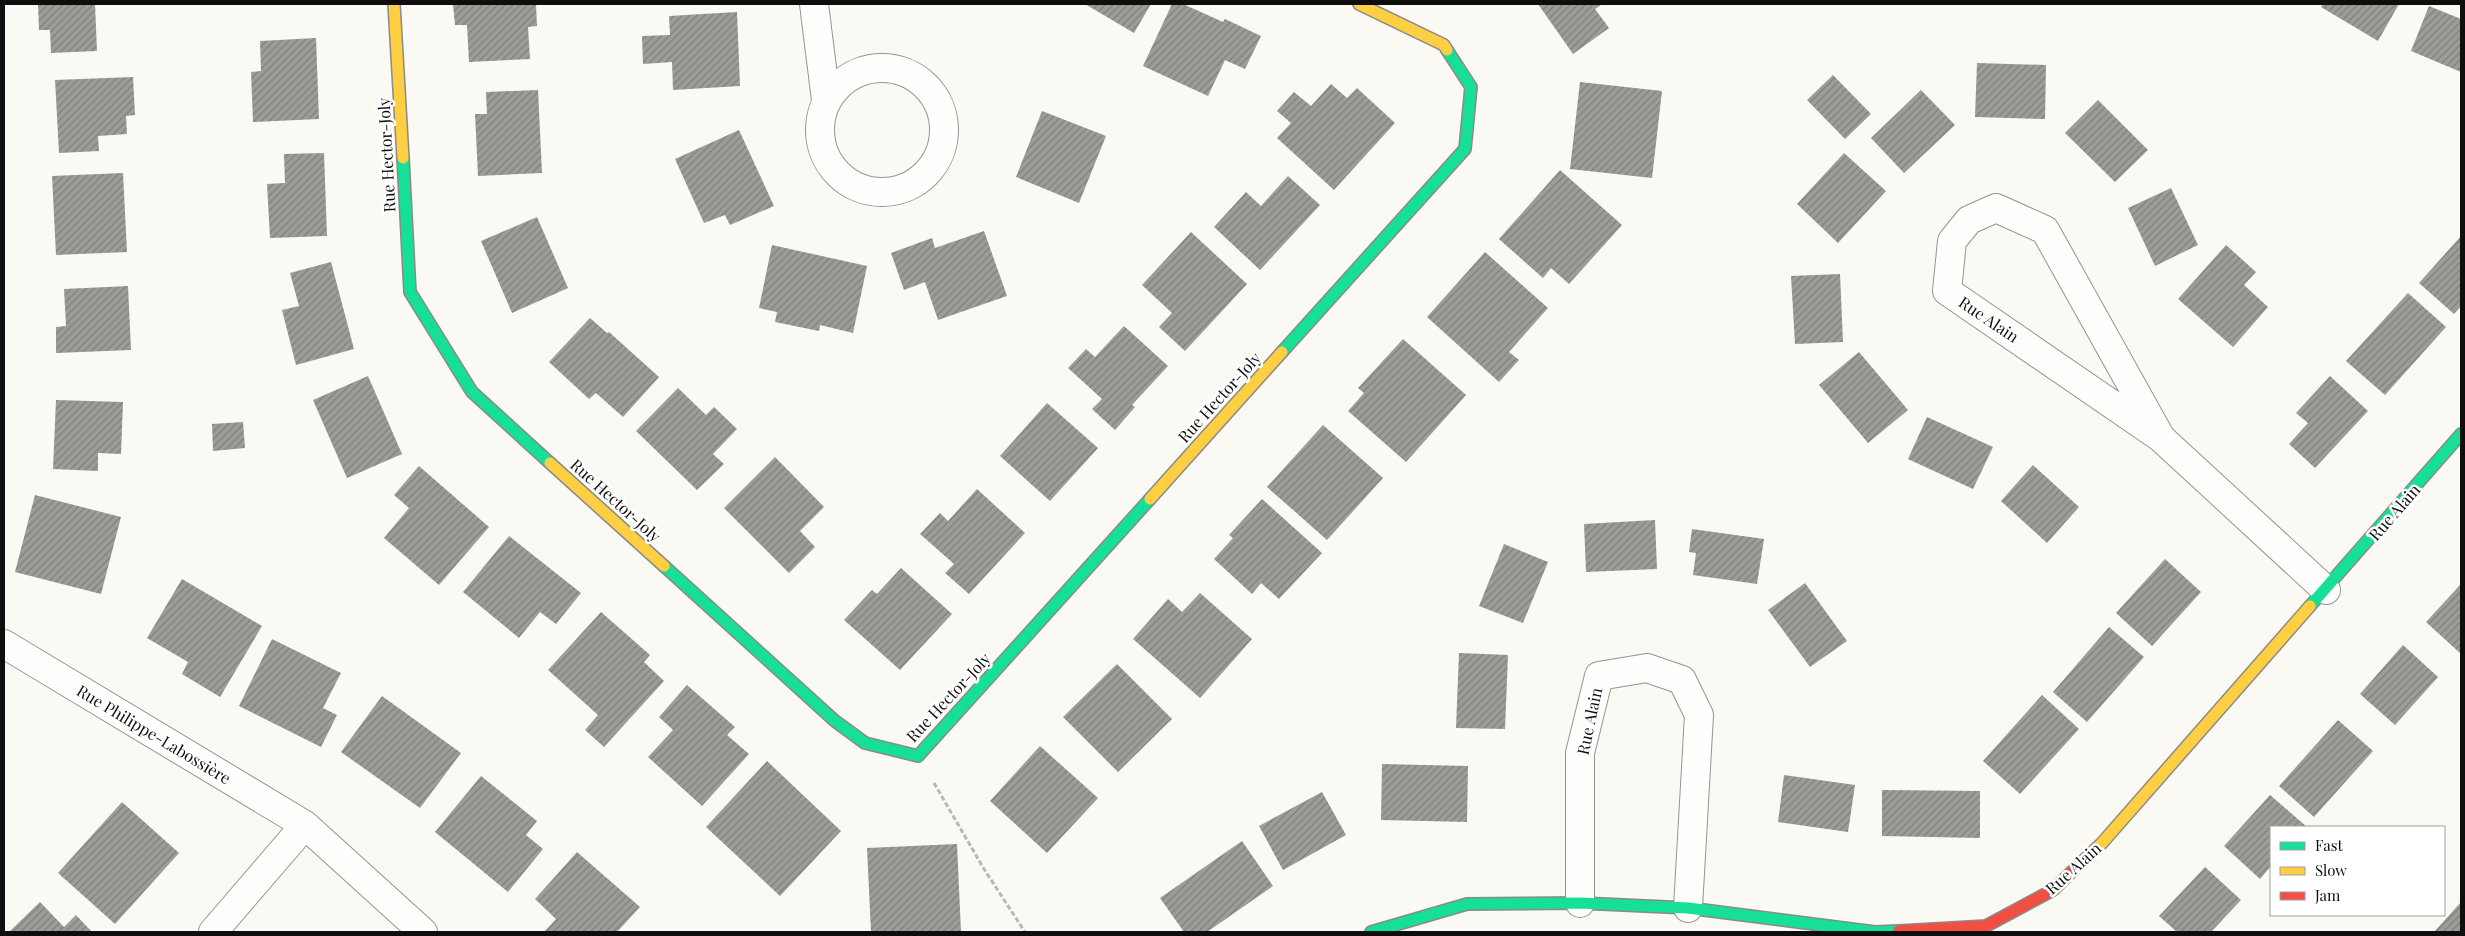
<svg xmlns="http://www.w3.org/2000/svg" width="2465" height="936" font-family="'Playfair Display',serif">
<style>
.building{fill:url(#building-hatch)}
.lines{fill:none;stroke-linecap:round;stroke-linejoin:round}
.street-casing{stroke:#949492;stroke-width:30}
.fast-casing{stroke:#8b8a88;stroke-width:14}
.slow-casing{stroke:#8b8a88;stroke-width:14}
.jam-casing{stroke:#8b8a88;stroke-width:14}
.path{stroke:#b8b8b7;stroke-width:3;stroke-dasharray:5 2.5;stroke-linecap:butt}
.street{stroke:#fefefd;stroke-width:28}
.fast{stroke:#16e098;stroke-width:11}
.slow{stroke:#ffcf43;stroke-width:11}
.jam{stroke:#f24e42;stroke-width:11}
.labels{text-anchor:middle;dominant-baseline:central;stroke-width:5;stroke-linejoin:round;paint-order:stroke}
.street-label{font-size:16px;fill:#0e0e0e;stroke:#fff}
</style>
<defs>
<pattern id="building-hatch" width="6" height="6" patternUnits="userSpaceOnUse" patternTransform="scale(1.25)"><rect width="6" height="6" fill="#9e9c99"/><path d="M-1 1l2-2M0 6l6-6M5 7l2-2" fill="none" stroke="#7f7e7b"/></pattern>
</defs>
<rect width="100%" height="100%" fill="#faf9f4"/>
<path class="building" d="M38,4H95L97,51L51,53L50,30H39Z
M536,4L537,26L528,27L530,59L469,62L467,25H455L453,5Z
M1085,4H1151L1134,33Z
M1172,4H1183L1223,22L1225,19L1261,36L1245,69L1225,60L1208,96L1143,66Z
M1538,4H1602L1595,9L1609,28L1573,54Z
M2323,4H2399L2378,41L2321,7Z
M2429,6L2461,19V72L2411,51Z
M737,12L740,86L673,90L672,62L643,64L642,36L670,35L669,16Z
M316,38L319,119L253,122L251,72L261,71L260,41Z
M1977,63L2046,65L2045,119L1975,117Z
M1833,75L1871,114L1845,139L1807,100Z
M133,77L135,115L126,116L127,134L98,136L99,151L59,153L55,80Z
M1580,82L1662,91L1652,178L1570,169Z
M1331,84L1347,98L1357,88L1395,123L1334,190L1277,138L1291,123L1277,111L1294,92L1311,106Z
M538,90L542,173L478,176L475,114H487L486,92Z
M1921,90L1955,125L1904,173L1871,138Z
M2098,100L2148,150L2115,182L2065,133Z
M1042,111L1106,136L1079,203L1016,177Z
M739,130L774,206L730,225L725,215L704,223L675,159Z
M324,153L327,236L270,238L267,184L285,183L284,154Z
M1844,153L1886,191L1838,243L1797,204Z
M1560,170L1622,225L1569,284L1551,268L1543,278L1499,239Z
M123,173L127,252L56,255L52,176Z
M1288,176L1320,205L1260,270L1214,227L1246,192L1261,206Z
M2171,188L2198,245L2155,266L2128,208Z
M537,217L568,288L512,313L481,241Z
M984,231L1007,296L938,320L925,282L904,290L891,253L932,238L935,248Z
M1191,232L1247,284L1185,351L1159,327L1172,313L1142,285Z
M2461,236V306L2454,314L2419,283Z
M772,245L867,266L853,333L820,325L819,331L775,322L777,312L759,308Z
M2226,245L2256,272L2244,285L2268,307L2233,347L2178,299Z
M1485,252L1548,308L1509,352L1519,360L1499,382L1427,317Z
M331,262L354,349L296,365L282,310L299,306L290,273Z
M1840,274L1843,342L1795,344L1791,276Z
M128,286L131,350L56,353V327L66,326L64,289Z
M2408,293L2446,327L2385,395L2346,361Z
M590,318L607,333L609,332L659,377L623,417L596,393L589,399L549,362Z
M1124,326L1168,366L1132,405L1135,407L1115,430L1092,409L1102,399L1068,368L1086,349L1095,357Z
M1403,339L1466,395L1406,462L1348,411L1364,393L1358,388Z
M1859,352L1908,410L1868,443L1819,385Z
M368,376L402,454L347,478L313,400Z
M2330,376L2368,411L2315,468L2289,444L2308,423L2296,413Z
M678,388L706,415L714,407L737,429L713,454L724,464L697,490L636,431Z
M56,400L123,402L121,454L98,453V471L53,469Z
M1047,403L1098,448L1050,501L1000,456Z
M1927,417L1993,447L1973,489L1908,459Z
M243,422L245,448L213,451L212,424Z
M1323,425L1383,478L1327,540L1267,487Z
M775,457L824,507L800,531L815,547L789,573L724,508Z
M2033,465L2079,507L2047,543L2001,501Z
M419,466L489,527L439,585L384,538L409,508L394,495Z
M977,489L1025,533L969,594L945,573L954,564L920,534L940,513L948,521Z
M35,495L121,517L101,594L15,572Z
M1262,499L1322,553L1279,599L1261,583L1252,594L1214,559L1233,538L1229,535Z
M1655,520L1657,569L1586,572L1584,524Z
M1692,529L1764,539L1757,584L1693,575L1696,553L1689,552Z
M509,536L581,593L556,624L540,612L519,638L463,592Z
M1504,544L1548,562L1523,623L1479,606Z
M2165,559L2201,592L2152,646L2116,613Z
M901,568L952,614L900,670L844,620L872,590L877,594Z
M182,579L262,626L220,697L182,674L188,662L147,638Z
M1805,583L1847,641L1810,667L1768,610Z
M2461,584V654L2426,622Z
M1200,593L1252,639L1200,698L1133,639L1168,599L1182,612Z
M601,612L650,655L644,662L664,681L604,747L585,730L598,715L548,670Z
M2109,627L2144,657L2087,722L2053,692Z
M272,639L341,673L323,708L337,715L321,747L239,706Z
M2403,645L2438,677L2395,725L2360,694Z
M1459,653L1508,655L1505,729L1456,728Z
M1117,664L1172,719L1118,772L1063,717Z
M687,685L735,727L727,735L749,754L702,806L648,757L673,730L659,717Z
M2042,695L2079,729L2020,794L1983,761Z
M382,696L461,753L420,808L341,752Z
M2338,720L2373,751L2314,817L2279,786Z
M1040,746L1098,798L1047,853L990,801Z
M767,761L841,831L780,896L706,827Z
M1382,764L1468,766L1467,822L1381,820Z
M1784,775L1855,785L1848,832L1778,822Z
M481,776L537,821L526,835L543,849L508,892L435,832Z
M1882,790L1980,791V838L1882,836Z
M1322,792L1346,835L1283,870L1259,826Z
M2270,795L2307,827H2271V866L2260,879L2224,846Z
M122,802L179,853L115,924L58,873Z
M1242,841L1273,886L1207,932H1184L1160,898Z
M957,844L961,932H871L867,848Z
M577,852L640,907L617,932H544L556,919L535,899Z
M2205,867L2241,900L2211,932H2177L2159,916Z
M40,902L64,927L76,915L92,932H9Z
M2461,902V932H2434Z"/>
<g class="lines">
<defs>
<path id="street" d="M814,4L826,100
M820 130a62 62 0 1 1 124 0a62 62 0 1 1-124 0Z
M2161,438L2045,230L1996,208L1969,220L1952,241L1947,291L2161,438L2326,590
M4,644L305,825L423,932
M1580,903V753L1599,676L1647,668L1682,680L1699,715L1688,908
M213,932L305,825"/>
<path id="fast" d="M403,158L410,292L472,392L550,463
M1282,352L1465,149L1471,87L1447,50
M664,566L835,721L865,743L918,756L1150,499
M2310,606L2461,434
M1371,932L1467,904L1580,903L1688,908L1875,932L1899,931"/>
<path id="slow" d="M394,4L403,158
M1359,4L1444,45L1447,50
M550,463L664,566
M1150,499L1282,352
M2081,863L2102,843L2310,606"/>
<path id="jam" d="M1899,931L1986,926L2053,890L2081,863"/>
</defs>
<use href="#street" class="street-casing"/>
<use href="#fast" class="fast-casing"/>
<use href="#slow" class="slow-casing"/>
<use href="#jam" class="jam-casing"/>
<path class="path" d="M934,783L984,869L1025,932"/>
<use href="#street" class="street"/>
<use href="#fast" class="fast"/>
<use href="#slow" class="slow"/>
<use href="#jam" class="jam"/>
</g>
<g class="labels">
<g class="street-label">
<text transform="translate(386 155) rotate(-93)">Rue Hector-Joly</text>
<text transform="translate(1989 319) rotate(34)">Rue Alain</text>
<text transform="translate(1219 397) rotate(-48)">Rue Hector-Joly</text>
<text transform="translate(616 500) rotate(42)">Rue Hector-Joly</text>
<text transform="translate(2394 512) rotate(-49)">Rue Alain</text>
<text transform="translate(948 697) rotate(-47)">Rue Hector-Joly</text>
<text transform="translate(1589 721) rotate(-78)">Rue Alain</text>
<text transform="translate(154 734) rotate(31)">Rue Philippe-Labossière</text>
<text transform="translate(2073 868) rotate(-42)">Rue Alain</text>
</g>
</g>
<rect width="2465" height="936" fill="none" stroke="#0e0e0e" stroke-width="10"/>
<rect x="2270" y="826" width="175" height="90" fill="#ffffff" stroke="#9f9f9f"/>
<rect x="2280" y="842" width="25" height="8" fill="#16e098" stroke="#9f9f9f"/>
<text x="2315" y="851" font-size="15" fill="#0e0e0e">Fast</text>
<rect x="2280" y="867" width="25" height="8" fill="#ffcf43" stroke="#9f9f9f"/>
<text x="2315" y="876" font-size="15" fill="#0e0e0e">Slow</text>
<rect x="2280" y="892" width="25" height="8" fill="#f24e42" stroke="#9f9f9f"/>
<text x="2315" y="901" font-size="15" fill="#0e0e0e">Jam</text>
</svg>
